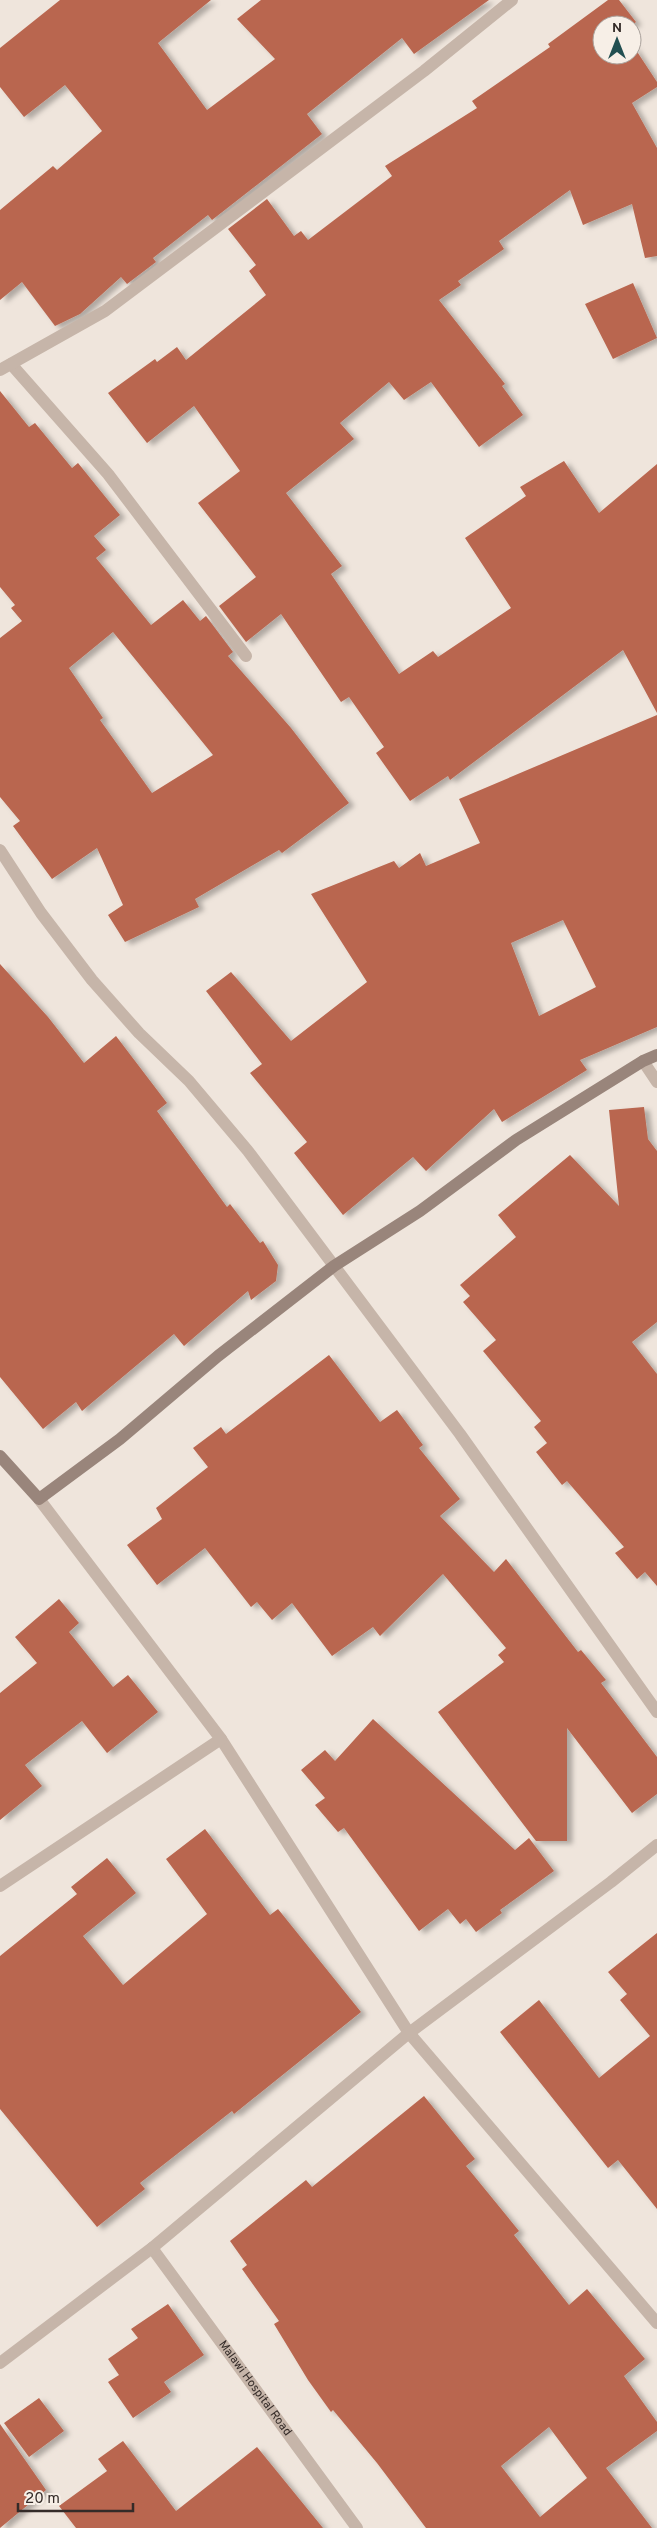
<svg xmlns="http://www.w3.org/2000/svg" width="657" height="2528" font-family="Overpass,sans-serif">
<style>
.building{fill:#b9664f;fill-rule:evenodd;filter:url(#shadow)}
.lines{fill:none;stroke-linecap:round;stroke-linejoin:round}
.street{stroke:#c6b5a9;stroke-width:12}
.secondary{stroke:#99857b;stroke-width:12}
.labels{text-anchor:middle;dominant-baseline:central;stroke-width:4.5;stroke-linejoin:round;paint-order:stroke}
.street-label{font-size:12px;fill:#342b28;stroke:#f7efe7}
</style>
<defs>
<filter id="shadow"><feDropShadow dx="5.5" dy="3" stdDeviation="2.5" flood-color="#0004"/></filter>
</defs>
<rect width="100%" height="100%" fill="#efe5dc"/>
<path class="building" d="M60,0H211L158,43L207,110L275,59L237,19L261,0H489L414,54L402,38L307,114L322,134L212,220L208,215L153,258L156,262L127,284L121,277L80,314L55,326L22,282L0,300V210L53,166L57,170L102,131L65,85L24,117L0,87V48Z
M608,0H619L636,22L632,25H602V55H632V44L657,82V87L632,103L657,148V256L645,258L632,204L583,225L570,190L499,241L504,249L458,281L461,285L439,300L505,384L502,386L523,415L479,447L431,382L404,400L389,382L340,423L354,439L286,493L342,566L331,574L399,674L433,651L438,657L511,608L465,538L526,496L520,487L564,461L599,513L657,464V713L623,650L450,780L448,776L410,801L376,753L384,747L349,697L341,702L281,614L246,642L219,606L256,577L198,503L240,471L194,406L147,443L108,393L155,359L157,362L177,347L186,360L266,295L249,271L256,265L228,229L267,199L294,236L301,231L308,240L392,176L385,166L477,108L472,101L550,47L548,44Z
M633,283L657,338L613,359L585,304Z
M0,391L29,427L35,423L72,468L78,463L120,515L94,536L106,550L96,558L151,625L183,600L200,621L206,616L233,652L228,656L291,728L349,803L282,853L279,850L195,899L199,907L125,942L108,915L123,905L97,848L52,879L13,826L20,821L0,797V638L22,621L11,608L15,605L0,587ZM113,632L213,755L152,793L100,720L103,718L69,668Z
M657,715V1027L580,1060L587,1070L502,1122L494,1109L426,1171L413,1157L343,1215L294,1153L307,1142L250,1073L262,1064L206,991L231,972L291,1041L367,982L311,894L394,861L399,868L420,853L426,866L480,843L459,799ZM563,920L596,987L539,1016L511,943Z
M0,964L48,1017L84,1063L116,1036L167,1103L157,1111L227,1207L230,1204L260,1243L263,1241L278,1265L276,1281L251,1300L248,1291L184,1346L174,1334L82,1411L76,1402L43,1429L0,1377Z
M644,1107L648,1139L657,1151V1322L632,1342L657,1374V1586L645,1572L637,1579L615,1553L624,1547L567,1481L562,1485L536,1452L547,1443L534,1427L541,1421L483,1351L496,1340L463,1302L470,1296L460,1285L516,1237L498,1215L570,1155L619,1206L609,1110Z
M329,1355L380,1422L397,1410L423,1445L419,1448L460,1499L440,1516L494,1572L506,1559L578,1652L581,1650L606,1680L601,1683L657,1757V1794L632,1813L567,1728V1841H536L438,1712L504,1662L498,1655L506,1648L443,1574L380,1636L373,1627L332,1656L292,1603L272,1620L257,1602L251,1607L205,1548L157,1585L127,1545L162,1519L156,1508L208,1467L193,1448L221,1427L226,1434Z
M59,1599L79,1623L69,1632L113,1687L128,1675L158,1712L107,1753L82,1721L25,1765L42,1786L0,1820V1693L37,1663L15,1637Z
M373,1719L515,1850L529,1838L554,1871L500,1910L502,1913L476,1932L466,1919L460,1924L448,1909L419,1931L344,1828L338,1832L315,1805L325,1798L301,1770L325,1750L335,1761Z
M205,1829L270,1915L278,1909L361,2012L234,2114L232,2111L140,2183L145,2189L97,2227L0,2109V1956L77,1894L71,1887L107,1858L136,1893L83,1936L123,1985L207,1914L166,1859Z
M657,1933V2209L618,2160L608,2168L500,2032L539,2000L599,2078L650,2036L620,2000L627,1994L608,1972Z
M424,2096L475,2159L466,2166L519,2231L514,2235L569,2305L587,2289L645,2359L624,2376L657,2422V2431L606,2468L652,2528H426L377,2463L333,2410L331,2412L308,2380L274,2324L279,2321L242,2269L247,2265L230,2241L306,2180L312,2187ZM549,2427L587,2478L540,2517L501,2466Z
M168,2304L204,2355L164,2382L171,2392L133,2418L108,2382L119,2375L108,2359L138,2338L131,2329Z
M39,2398L64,2431L29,2457L4,2423Z
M0,2424L46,2490L0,2528Z
M123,2441L176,2511L257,2447L323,2528H76L59,2506L107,2471L98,2459Z"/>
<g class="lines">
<g class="street">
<path d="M11,364L108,474L246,656"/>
<path d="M0,370L105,311L424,71L512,0"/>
<path d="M0,850L41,913L92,980L139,1033L189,1081L248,1151L460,1434L657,1712"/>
<path d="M643,1061L657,1082"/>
<path d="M39,1499L221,1739L409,2033L657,2323"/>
<path d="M0,1886L221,1739"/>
<path id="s1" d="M152,2248L357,2528"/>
<path d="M0,2363L152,2248L409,2033L611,1882L657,1845"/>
</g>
<path class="secondary" d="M0,1456L39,1499L120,1439L218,1356L334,1266L420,1211L516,1140L643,1061L657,1055"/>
</g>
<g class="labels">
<g class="street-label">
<text stroke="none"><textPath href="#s1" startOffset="174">Malawi Hospital Road</textPath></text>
</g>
</g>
<g transform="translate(617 40)"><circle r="24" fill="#f7efe7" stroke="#a9a19b"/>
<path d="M0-4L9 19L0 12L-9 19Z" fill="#224f51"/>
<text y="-8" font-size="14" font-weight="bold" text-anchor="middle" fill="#342b28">N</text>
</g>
<path d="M18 2503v8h115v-8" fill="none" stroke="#342b28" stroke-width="2.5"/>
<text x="25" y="2503" font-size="15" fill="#342b28" stroke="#f7efe7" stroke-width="4" paint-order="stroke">20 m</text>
</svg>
